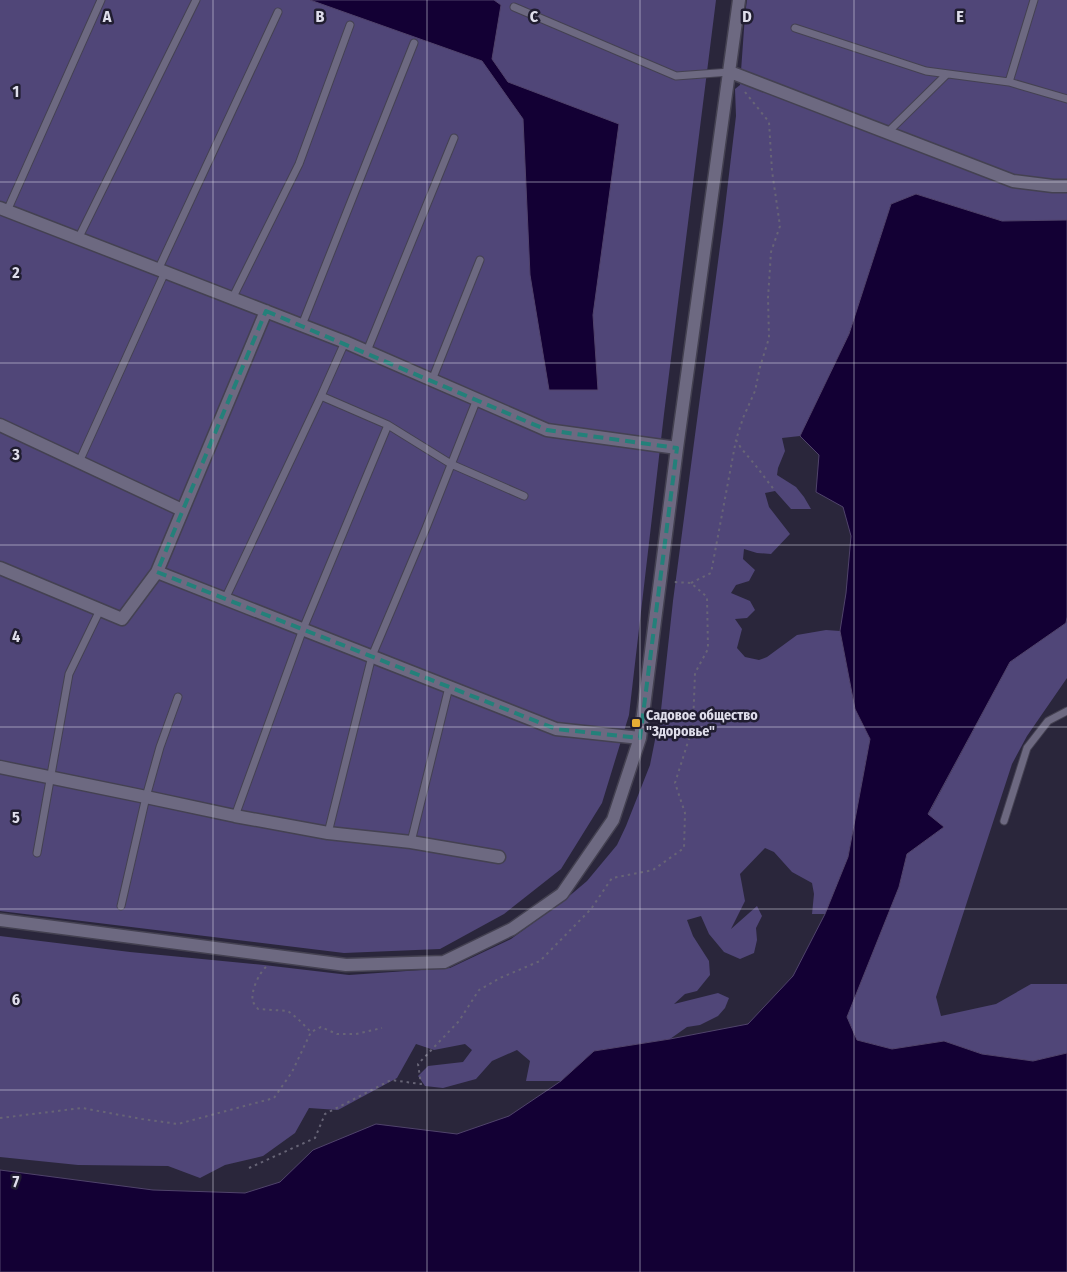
<svg xmlns="http://www.w3.org/2000/svg" width="1067" height="1272" font-family="'Fira Sans Condensed',sans-serif">
<style>
.green{fill:#504678}
.water{fill:#130034;stroke:#50436b}
.lines{fill:none;stroke-linecap:round;stroke-linejoin:round}
.service-casing{stroke:#444151;stroke-width:9}
.minor-casing{stroke:#444151;stroke-width:15}
.path{stroke:#676476;stroke-width:2;stroke-dasharray:2.5 4;stroke-linecap:butt}
.service{stroke:#6d6981;stroke-width:7}
.minor{stroke:#6d6981;stroke-width:12}
.marked{fill:none;stroke:#24807a;stroke-width:4;stroke-dasharray:10 6;stroke-linejoin:round}
.grid{fill:none;stroke:#dfdeeb;stroke-width:1;stroke-opacity:0.55}
.poi-dot{fill:#e5ad35;stroke:#201d30;stroke-width:2}
.labels{text-anchor:middle;dominant-baseline:central;stroke-width:5;stroke-linejoin:round;paint-order:stroke}
.poi-label{font-size:14px;font-weight:bold;fill:#dfdeeb;stroke:#201d30;text-anchor:start}
.grid-label{font-size:16px;text-anchor:middle;font-weight:bold;fill:#dfdeeb;stroke:#201d30;stroke-width:5;stroke-linejoin:round;paint-order:stroke}
</style>
<rect width="100%" height="100%" fill="#2a263b"/>
<path class="green" d="M0,0H716L664,414L629,715L602,803L561,869L504,914L440,949L344,953L0,911Z
M747,0H1067V220L1002,221L916,194L891,204L849,334L800,436L782,438L785,451L778,468L777,475L796,487L804,497L811,509H791L775,491L765,493L769,507L790,534L771,554L757,553L744,549L743,559L755,570L749,581L736,585L731,593L750,601L755,610L747,618L735,619L742,629L737,648L745,657L759,660L767,657L797,635L826,630L840,631L855,709L870,739L848,857L825,914H812L814,894L812,883L792,872L774,852L765,848L740,874L745,901L731,929L757,906L762,916L756,928L757,940L754,953L740,959L724,952L709,934L701,916L687,920L693,936L709,961L710,975L697,991L685,994L674,1004L718,993L729,998L725,1008L718,1016L700,1025L687,1027L670,1039L594,1051L561,1081H526L530,1061L517,1050L492,1061L476,1079L443,1088L425,1086L418,1076L428,1066L463,1062L472,1050L465,1044L434,1050L416,1044L397,1078L338,1110L309,1108L295,1133L263,1156L225,1165L200,1178L168,1166L78,1165L0,1157V936L130,952L264,965L349,975L450,968L511,939L567,898L587,881L617,845L626,826L650,765L661,710L673,601L723,224L736,116L735,89L740,85L745,15Z
M1067,617V678L1027,736L1012,764L936,997L941,1016L996,1004L1031,984H1067V1053L1033,1061L982,1054L944,1041L892,1049L857,1040L847,1017L899,887L907,854L944,827L928,815L1010,662L1066,623Z"/>
<path class="water" d="M310,0H494L501,5L492,59L508,82L619,124L593,315L598,390H549L530,275L523,119L482,61Z
M916,194L1002,221L1067,220V617L1066,623L1010,662L928,814L944,827L907,854L899,887L847,1017L857,1040L892,1049L944,1041L982,1054L1033,1061L1067,1053V1272H0V1170L153,1190L245,1193L280,1182L313,1150L376,1124L457,1134L509,1116L561,1081L594,1051L670,1039L748,1024L793,976L825,914L848,857L870,739L855,709L840,631L846,593L851,536L843,507L816,492L819,455L800,436L849,334L891,204Z"/>
<g class="lines">
<defs>
<path id="service" d="M514,7L676,76L730,72
M795,28L926,71L1009,82L1067,99
M1009,82L1034,0
M887,133L947,74
M7,211L101,0
M78,239L196,0
M158,270L278,12
M232,299L299,164L350,25
M302,325L414,43
M367,351L454,138
M432,380L480,260
M321,396L388,425L451,464L524,496
M79,462L165,272
M225,599L321,396L345,342
M235,816L303,629L388,425
M1004,821L1027,748L1048,721L1067,711
M328,833L372,656L426,528L477,399
M411,842L449,687
M37,853L69,674L100,610
M121,906L146,797L160,747L178,697"/>
<path id="minor" d="M730,72L1013,181L1053,186H1067
M0,208L345,342L547,430L677,448
M0,425L182,510
M0,568L122,619L157,572L266,311
M157,572L556,729L640,738
M0,767L146,797L235,816L328,833L411,842L499,857
M0,920L346,965L444,962L512,929L562,894L613,820L640,738L677,448L739,0"/>
</defs>
<use href="#service" class="service-casing"/>
<use href="#minor" class="minor-casing"/>
<path class="path" d="M745,92L769,122L772,171L780,226L771,252L768,298L769,338L760,367L755,391L743,418L736,440L741,448L756,466L775,491
M691,583L711,573L736,440
M266,967C259,973 250,992 253,1002C254,1004 256,1006 258,1009L288,1011L298,1019L311,1032
M0,1118L82,1108L142,1119L178,1124L274,1098L292,1072L311,1032L321,1027L337,1034H356L382,1028
M249,1168L315,1138L325,1114L391,1080L421,1084L418,1064L459,1021L479,990L500,978L540,961L591,909L612,878L653,870L684,848L685,813L675,783L693,726L695,673L708,649L707,597L691,583L673,582"/>
<use href="#service" class="service"/>
<use href="#minor" class="minor"/>
</g>
<path class="marked" d="M266,311L547,430L677,448L640,738L556,729L157,572Z"/>
<path class="grid" d="M213,0V1272M427,0V1272M640,0V1272M854,0V1272M0,182H1067M0,363H1067M0,545H1067M0,727H1067M0,909H1067M0,1090H1067"/>
<rect class="poi-dot" x="631" y="718" width="10" height="10" rx="2.5"/>
<g class="labels">
<g class="poi-label">
<text x="646" y="715">Садовое общество<tspan x="646" dy="16">"Здоровье"</tspan></text>
</g>
</g>
<g class="grid-label">
<text x="107" y="22">A</text>
<text x="320" y="22">B</text>
<text x="534" y="22">C</text>
<text x="747" y="22">D</text>
<text x="960" y="22">E</text>
<text x="16" y="97">1</text>
<text x="16" y="278">2</text>
<text x="16" y="460">3</text>
<text x="16" y="642">4</text>
<text x="16" y="823">5</text>
<text x="16" y="1005">6</text>
<text x="16" y="1187">7</text>
</g>
</svg>
